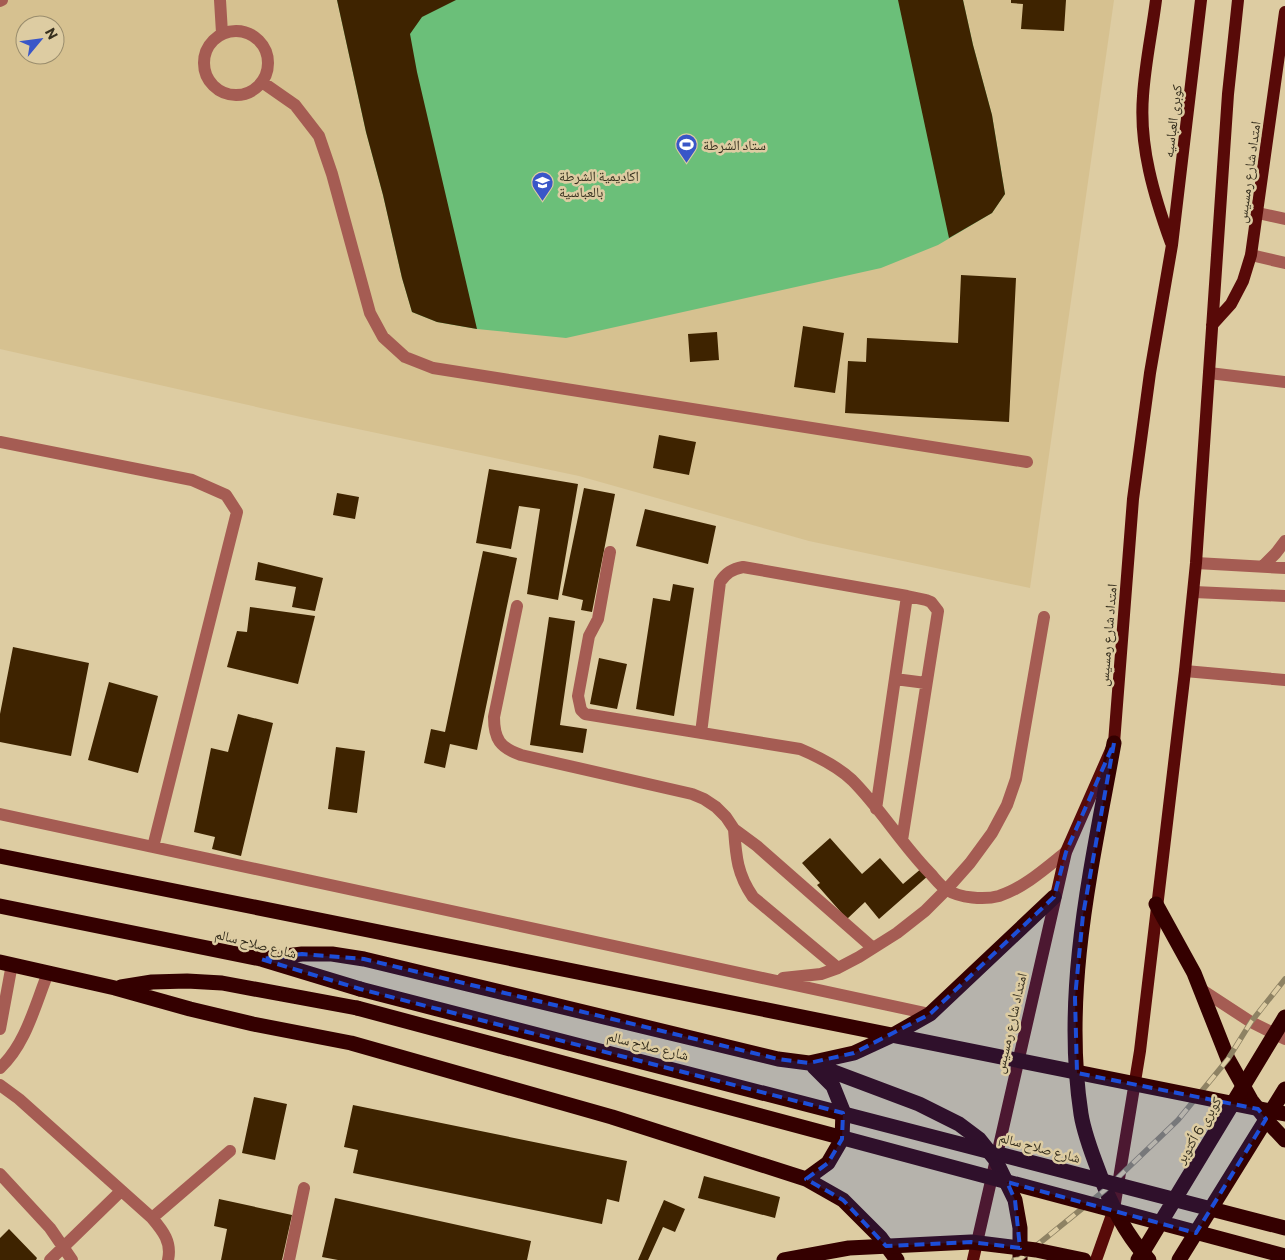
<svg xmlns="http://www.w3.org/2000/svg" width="1285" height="1260" font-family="Commissioner,'Noto Naskh Arabic',sans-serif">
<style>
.built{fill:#d6c190;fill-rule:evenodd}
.pitch{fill:#6bbf79}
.building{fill:#3e2300}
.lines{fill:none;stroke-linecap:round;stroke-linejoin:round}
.minor{stroke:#a55c53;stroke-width:12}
.major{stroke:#580a08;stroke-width:12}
.highway{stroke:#340000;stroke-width:15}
.rail-casing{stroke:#8e8263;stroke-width:5.5}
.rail{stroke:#ddcca2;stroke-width:4;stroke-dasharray:11;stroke-linecap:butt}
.highway-bridge{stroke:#340000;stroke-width:15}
.marked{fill:#1d4ed8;fill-opacity:0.2;stroke:#1d4ed8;stroke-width:4;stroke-dasharray:10 6;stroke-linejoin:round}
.labels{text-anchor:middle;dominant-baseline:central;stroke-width:5;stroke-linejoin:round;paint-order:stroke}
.street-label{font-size:14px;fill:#362f1e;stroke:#ddcca2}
.poi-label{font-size:14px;fill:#362f1e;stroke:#ddcca2;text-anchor:start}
</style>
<rect width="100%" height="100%" fill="#ddcca2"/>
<path class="built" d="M0,0H1114L1030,588L809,541L579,476L301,417L0,349ZM25,25H55V55H25Z"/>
<path class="pitch" d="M337,0H963L973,45L992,115L1005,194L992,213L938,245L881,268L566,338L477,329L437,322L412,312L402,278L383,195L366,132Z"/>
<path class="building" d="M337,0H456L422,17L410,34L417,72L477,329L437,322L412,312L402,278L383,195L366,132Z
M898,0H963L973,45L992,115L1005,194L992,213L949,238Z
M1011,0H1066L1064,31L1021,29L1023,4L1011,3Z
M961,275L1016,278L1009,422L845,413L848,361L866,362L867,338L958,343Z
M803,326L844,333L835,393L794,387Z
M717,332L719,360L690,362L688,334Z
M659,435L696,442L689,475L653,468Z
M489,469L578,484L558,600L527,594L540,509L519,506L511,549L476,543Z
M584,488L615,494L592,612L581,610L583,600L562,595Z
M337,493L359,497L355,519L333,515Z
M645,509L716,526L708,564L636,546Z
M483,551L517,558L477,750L450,744L445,768L424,763L431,729L445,732Z
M258,562L323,578L315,611L292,607L296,587L255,580Z
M673,584L694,588L674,716L636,709L653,598L670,601Z
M250,607L315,616L298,684L227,667L237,631L247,632Z
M549,617L575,621L560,725L587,729L583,753L530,745Z
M13,647L89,663L71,756L0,742V714Z
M599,658L627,664L617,709L590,704Z
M109,682L158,696L138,773L88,760Z
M238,714L273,723L241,856L212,849L215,837L194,832L211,748L228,752Z
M336,747L365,751L357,813L328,809Z
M830,838L862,874L880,858L903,884L922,868L929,875L879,919L865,902L847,919L817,885L820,883L802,863Z
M254,1097L287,1104L275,1160L242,1153Z
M353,1105L627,1161L619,1202L607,1199L602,1224L353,1173L358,1150L344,1147Z
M704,1176L780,1197L775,1218L698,1198Z
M335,1198L531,1241L527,1260H338L322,1257Z
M219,1199L292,1215L282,1260H221L227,1229L214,1226Z
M664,1200L685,1209L675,1232L663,1227L648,1260H638Z
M9,1229L37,1258L36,1260H0V1238Z"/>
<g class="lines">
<path class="minor" d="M220,0L222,33
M0,1L2,0
M204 63a32 32 0 1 1 64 0a32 32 0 1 1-64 0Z
M262,82L295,105L319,136L332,174L370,313L383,337L405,357L433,368L1027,462
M1258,213L1285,219
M1251,255L1285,263
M1209,373L1285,382
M0,442L192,480L226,495L237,512L153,847
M610,552L598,619L589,636L578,696L581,710L585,714L800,749C819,757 837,766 852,780C880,808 901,843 928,871C934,877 940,886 947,890C960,898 984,900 999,896C1024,888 1046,868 1066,852
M1196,563L1285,568
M1262,567L1276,553L1285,541
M1194,592L1285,596
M517,606L494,717C494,739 500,748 521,755L692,794L704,799L716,807L726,817L734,829L757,846L873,948
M1185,671L1285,680
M895,679L926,683
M701,733L720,582C726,573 732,569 743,567L907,596L926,600L931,602L938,611L902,840
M876,809L907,596
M0,814L930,1014
M734,829C736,856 737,874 753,897L838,968
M783,978L821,974L838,968L859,957L897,933L925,911L946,890L970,863L992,833L1007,805L1016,779L1044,617
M1202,990L1251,1022L1285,1039
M0,1029L12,964
M0,1068C26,1044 35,1005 48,973
M0,1085L19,1099L152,1218C163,1231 172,1242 168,1260
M0,1174L50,1228L72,1260
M152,1218L230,1151
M50,1260L121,1191
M289,1260L304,1188"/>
<path class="major" d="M1156,0C1152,32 1145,64 1143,96C1139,146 1154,196 1171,243
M1212,325L1231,304L1243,281L1251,255L1285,12
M973,1260L1066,852L1114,743L1133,499L1150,373L1172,245L1201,0
M1096,1260L1114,1209L1140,1051L1185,671L1196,563L1228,94L1238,0"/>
<path class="highway" d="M1114,743C1092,865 1062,990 1081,1114C1084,1133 1092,1154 1099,1172C1110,1204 1126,1235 1149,1260
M1156,904L1194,973L1228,1059L1251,1100L1269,1123L1285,1140
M0,906L261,959L360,989
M261,959L302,954H332L364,959L778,1059L809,1063L854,1053L893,1035L930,1014L1054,897
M0,962L115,988L190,1009L253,1024L351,1043L612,1117L806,1179L843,1200L880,1237L897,1260
M121,987L152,982L187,981L222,983L357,1008
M810,1063L919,1104L959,1124L979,1139L995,1159L1015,1200L1020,1228V1260
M806,1179L828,1163L842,1139L843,1111L833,1086L814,1067"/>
<defs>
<path id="rail" d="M1014,1260L1020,1259L1105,1190L1178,1120L1228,1059L1251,1022L1285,979"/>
</defs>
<use href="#rail" class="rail-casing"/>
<use href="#rail" class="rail"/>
<path class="highway-bridge" d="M0,856L1285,1114
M360,989L1285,1228
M357,1008L1285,1256
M784,1260L849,1248L971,1242L1036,1250L1084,1260
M1138,1260L1285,1017
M1179,1260L1285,1089"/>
</g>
<path class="marked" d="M1114,743L1083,915L1075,998L1077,1073L1258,1109L1266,1119L1196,1233L1007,1182L1015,1200L1020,1248L971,1242L886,1246L843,1200L806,1179L828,1163L842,1139L843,1113L360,989L261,959L302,954L364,959L778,1059L809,1063L854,1053L930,1014L1054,897L1066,852Z"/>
<defs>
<symbol id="stadium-pin" viewBox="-11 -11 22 30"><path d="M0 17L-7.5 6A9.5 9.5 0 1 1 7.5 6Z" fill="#3956c8" stroke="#ddcca2"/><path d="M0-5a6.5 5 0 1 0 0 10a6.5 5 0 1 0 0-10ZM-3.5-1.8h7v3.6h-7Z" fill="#fff"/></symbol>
<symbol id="university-pin" viewBox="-11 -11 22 30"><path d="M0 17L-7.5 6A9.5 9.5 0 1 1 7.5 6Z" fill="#3956c8" stroke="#ddcca2"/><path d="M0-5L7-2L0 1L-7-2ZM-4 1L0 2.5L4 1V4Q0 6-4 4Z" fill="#fff"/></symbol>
</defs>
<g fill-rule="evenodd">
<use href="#stadium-pin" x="674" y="132" width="25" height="34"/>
<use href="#university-pin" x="530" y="170" width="25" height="34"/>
</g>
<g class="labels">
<g class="street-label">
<text transform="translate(1172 121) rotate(-83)">كوبرى العباسيه</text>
<text transform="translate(1248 172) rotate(-82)">امتداد شارع رمسيس</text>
<text transform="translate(1107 635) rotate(-85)">امتداد شارع رمسيس</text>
<text transform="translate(256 943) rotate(14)">شارع صلاح سالم</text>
<text transform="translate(1010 1023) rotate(-77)">امتداد شارع رمسيس</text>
<text transform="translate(648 1045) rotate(14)">شارع صلاح سالم</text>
<text transform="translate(1198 1130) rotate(-59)">كوبرى 6 أكتوبر</text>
<text transform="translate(1040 1147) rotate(15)">شارع صلاح سالم</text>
</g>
<g class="poi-label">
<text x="703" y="144">ستاد الشرطة</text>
<text x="559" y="175">اكاديمية الشرطة<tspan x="559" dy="16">بالعباسية</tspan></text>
</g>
</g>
<g transform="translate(40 40) rotate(61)"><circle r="24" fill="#ddcca2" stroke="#9a8d6d"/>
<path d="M0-4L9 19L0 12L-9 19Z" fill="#3956c8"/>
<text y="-8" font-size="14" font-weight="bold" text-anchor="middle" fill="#362f1e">N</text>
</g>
</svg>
